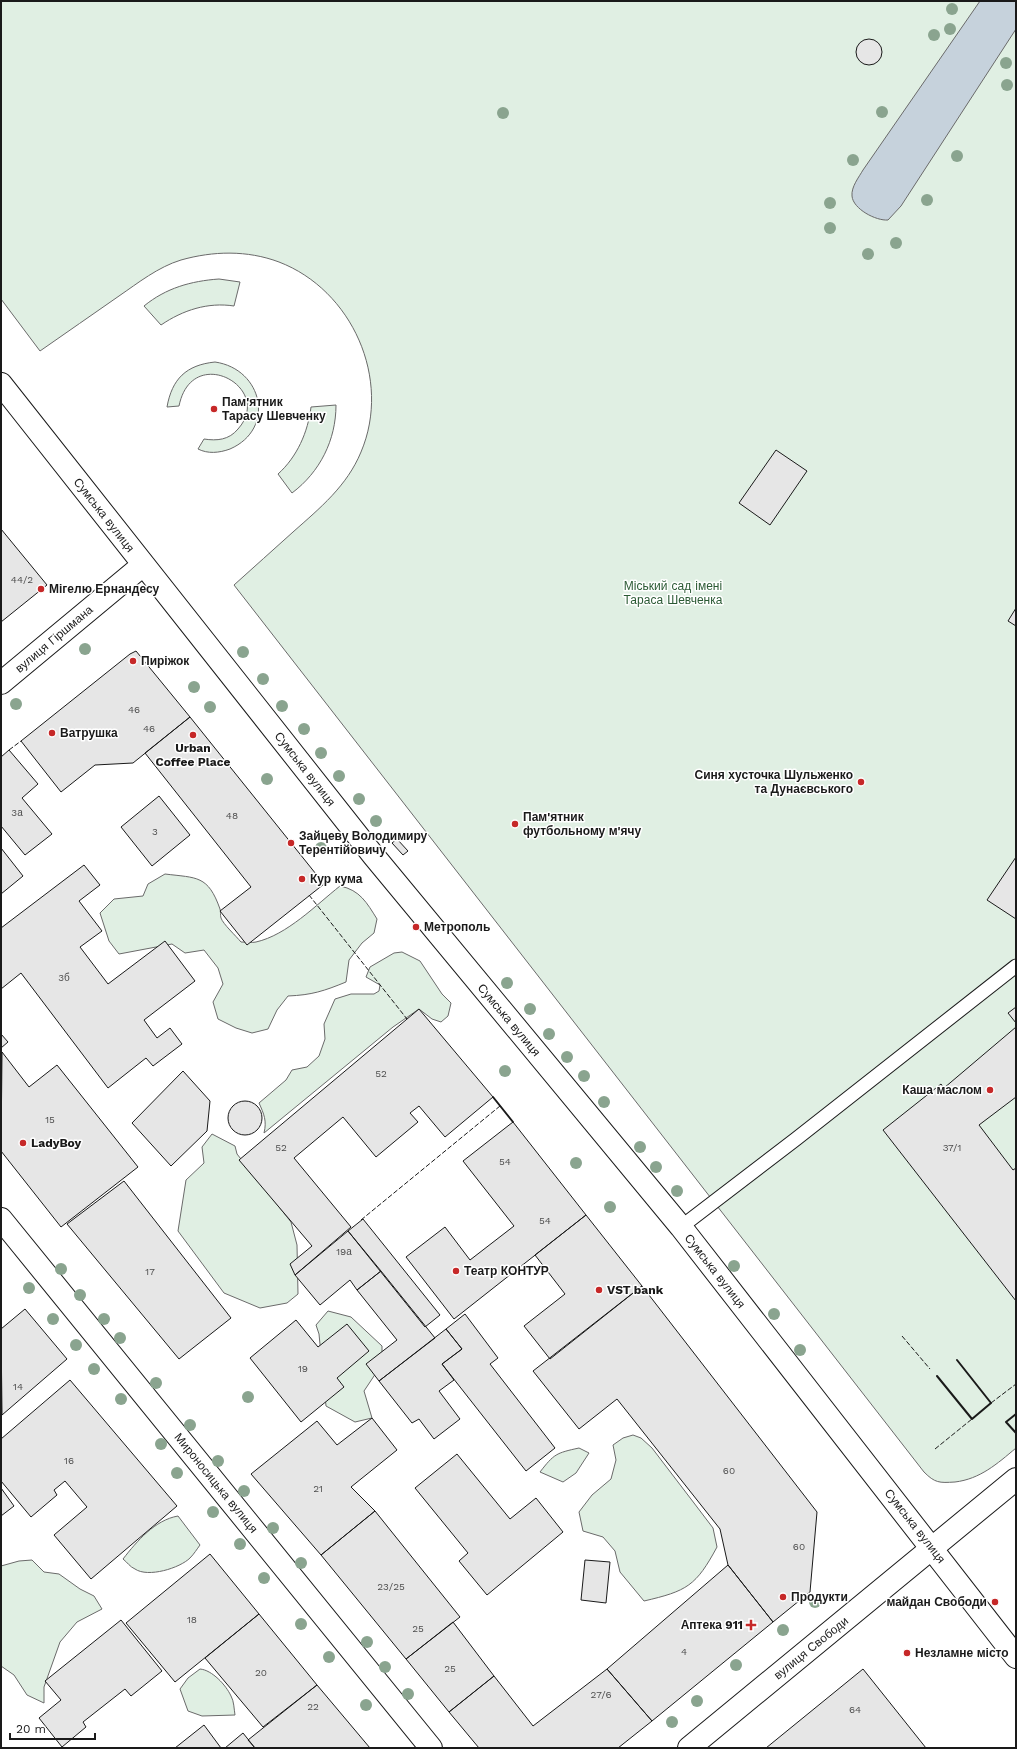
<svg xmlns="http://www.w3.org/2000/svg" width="1017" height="1749" font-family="'Work Sans',sans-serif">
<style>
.green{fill:#e0efe3;stroke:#6a6a6a}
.water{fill:#c6d2dc;stroke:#6a6a6a}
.building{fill:#e6e6e6;stroke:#1a1a1a}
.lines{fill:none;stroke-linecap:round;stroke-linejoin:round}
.lane-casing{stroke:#1a1a1a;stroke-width:15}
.street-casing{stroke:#1a1a1a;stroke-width:24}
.secondary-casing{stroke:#1a1a1a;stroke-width:24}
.primary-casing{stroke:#1a1a1a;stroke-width:24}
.lane{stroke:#fff;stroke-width:13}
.street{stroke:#fff;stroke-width:22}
.secondary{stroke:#fff;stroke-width:22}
.primary{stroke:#fff;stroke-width:22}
.fence{stroke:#1a1a1a;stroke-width:1;stroke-dasharray:5 2;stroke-linecap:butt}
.wall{stroke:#1a1a1a;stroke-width:2}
.tree{fill:#8aa48f}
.poi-dot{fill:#c62828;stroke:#fff;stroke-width:1.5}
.labels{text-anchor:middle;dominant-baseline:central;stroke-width:3;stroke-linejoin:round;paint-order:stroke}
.number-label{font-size:10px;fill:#4d4d4d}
.poi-label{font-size:12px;font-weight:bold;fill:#1a1a1a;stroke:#fff;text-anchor:start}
.street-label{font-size:12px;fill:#1a1a1a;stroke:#fff}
.park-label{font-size:12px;fill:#2b5a34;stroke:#fff}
</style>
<rect width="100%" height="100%" fill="#fff"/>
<path class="green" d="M1,1H1016V1448C997,1464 980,1479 955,1482C939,1483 935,1483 924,1472L234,585C254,567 273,550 293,532C320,508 347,486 361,452C392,379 352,290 279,262C247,250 213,251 181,260C158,267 138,283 119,296C93,314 66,333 40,351L1,299Z
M219,279L240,282L234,306C208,302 183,310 161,325L144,306C166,288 191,281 219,279Z
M215,362C263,369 276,429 230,449C219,453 208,454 198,449L204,439C217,441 229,440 238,429C275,388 192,342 179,406L167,407C172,379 186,365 215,362Z
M336,405C336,440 320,472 292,493L278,474C297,457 308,432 311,407Z
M165,874C197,878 208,875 220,909C221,912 220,915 221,918C223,924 236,936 241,942C246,942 252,943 256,942C287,935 316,905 340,886C360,890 367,903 377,919L374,933L362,943L349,960L346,982C324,991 312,995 288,996L277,1010L268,1029L252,1033L236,1028L218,1019L213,1002L223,984L218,968L204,950L185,953L172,944L119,954L109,941L100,913L114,899L143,896L148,884Z
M402,952L420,961L442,994L451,1003L448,1016L441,1022L432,1019L419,1009L393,1027L264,1133C267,1121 264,1114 259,1103L286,1080L292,1070L307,1067L319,1056L325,1039L324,1024L335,999L351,994H374L379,991L380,985L366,977L370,967L394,953Z
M212,1134L235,1146L237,1154L291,1222L297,1245L298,1294L287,1303L260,1308L224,1293L178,1231L186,1180L204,1163L202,1147Z
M328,1311L351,1317L382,1346V1364L364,1391L372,1418L355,1422L326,1406L319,1334L316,1325Z
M633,1435L641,1438L652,1448L694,1503L713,1528L717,1547C696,1586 687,1591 644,1601L620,1572L615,1551L603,1537L583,1531L579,1512L592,1495L611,1479L616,1460L613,1445L623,1438Z
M579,1448L589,1453L576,1473L563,1482L540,1472C554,1454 556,1453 579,1448Z
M178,1516L200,1545C197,1549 194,1554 190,1558C180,1568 148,1578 135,1569C130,1567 127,1562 123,1559C137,1541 155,1520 178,1516Z
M32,1560L44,1572L59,1574L80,1589L94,1596L102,1609L77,1622L60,1642L44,1687V1703L27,1695L14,1675L1,1666V1566L19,1561Z
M200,1669C212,1670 226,1685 231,1696C234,1701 234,1709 235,1715L202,1716L188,1711L180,1689L188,1678Z"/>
<path class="water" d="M980,1H1016V29L901,206L888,220C876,221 853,209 852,196C851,187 859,177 863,170Z"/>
<path class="building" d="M856 52a13 13 0 1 1 26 0a13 13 0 1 1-26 0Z
M776,450L807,471L770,525L739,503Z
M1,529L47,585L1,622Z
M1016,608V626L1008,621Z
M136,651L190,717L133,763L95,765L61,792L21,741L130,654Z
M190,717L324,884L247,945L220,911L251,887L145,753Z
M9,750L38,784L22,798L52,834L25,855L1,826V757Z
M159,796L190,835L152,866L121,827Z
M397,839L408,851L403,855L392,843Z
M1,848L23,876L1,894Z
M1016,857V919L987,900Z
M84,865L100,885L79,901L102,931L80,947L108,984L165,941L195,981L144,1020L157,1038L170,1028L182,1044L153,1066L146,1058L108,1088L21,973L1,989V928Z
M1016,1007V1023L1008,1013Z
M419,1009L493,1097L445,1137L419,1106L410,1113L418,1122L376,1157L343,1117L294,1158L351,1227L295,1275L290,1264L312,1246L239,1160Z
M1016,1027V1097L979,1125L1013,1170L1016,1168V1301L883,1130L941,1084L944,1088Z
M1,1034L8,1042L1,1048Z
M2,1052L29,1087L57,1065L138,1167L61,1227L1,1151Z
M183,1071L210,1101L207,1131L171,1166L132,1123Z
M228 1118a17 17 0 1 1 34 0a17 17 0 1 1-34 0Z
M513,1122L586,1215L454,1319L406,1257L445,1227L470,1260L514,1226L463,1161Z
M124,1181L231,1318L179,1359L67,1224Z
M586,1215L642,1286L550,1359L524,1326L565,1294L535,1255Z
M363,1219L440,1315L425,1327L348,1231Z
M348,1231L381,1271L357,1290L350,1280L320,1305L295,1275Z
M381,1271L435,1338L379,1381L366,1364L397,1340L357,1290Z
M642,1286L817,1512L810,1592L773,1622L728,1565L720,1529L617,1399L579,1429L533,1371Z
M25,1309L67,1359L2,1415L1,1329Z
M465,1314L498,1358L490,1364L555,1448L526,1471L442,1364L462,1349L446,1329Z
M296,1320L318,1347L347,1324L369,1351L337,1378L344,1387L301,1422L250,1358Z
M446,1329L462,1349L442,1364L454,1380L439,1391L460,1419L434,1439L419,1419L412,1423L379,1381Z
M70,1380L177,1506L91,1579L54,1535L87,1507L65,1481L54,1490L57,1495L31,1517L1,1481V1439Z
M372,1418L397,1450L351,1487L375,1511L321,1555L251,1474L317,1421L337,1445Z
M457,1454L510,1519L536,1498L563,1532L487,1595L459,1561L468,1553L415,1488Z
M1,1488L14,1506L1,1516Z
M375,1511L460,1617L406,1659L321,1555Z
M210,1554L259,1614L175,1682L126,1623Z
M585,1560L610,1562L606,1603L581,1600Z
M728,1565L773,1622L652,1721L607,1669Z
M259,1614L317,1685L263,1727L205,1658Z
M121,1620L162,1671L131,1696L125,1689L83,1722L86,1727L62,1747L39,1718L61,1700L45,1681Z
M453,1622L494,1676L449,1712L406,1659Z
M607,1669L652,1721L618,1748H479L449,1712L494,1676L533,1726Z
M863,1669L926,1748H766Z
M317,1685L370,1748H255L248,1740Z
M204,1725L221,1748H175Z
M243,1733L255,1748H225Z"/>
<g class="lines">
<defs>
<path id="lane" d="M681,1227L796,1139L1016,966"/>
<path id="street" d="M1,1219L431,1748"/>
<path id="secondary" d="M1,683L143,565
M689,1748L1016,1479"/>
<path id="primary" d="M1,384L373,855L681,1227L1016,1657"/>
</defs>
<use href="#lane" class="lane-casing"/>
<use href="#street" class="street-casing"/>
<use href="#secondary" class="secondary-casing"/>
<use href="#primary" class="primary-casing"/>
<use href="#lane" class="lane"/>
<use href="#street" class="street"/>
<use href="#secondary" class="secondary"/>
<use href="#primary" class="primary"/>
<path class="fence" d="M9,750L21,741
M309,895L407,1019
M361,1220L500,1106
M902,1336L930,1369
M991,1403L1016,1384
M935,1449L972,1419"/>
<path class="wall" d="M493,1097L513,1122
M937,1376L972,1419L991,1403L957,1360
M1016,1414L1006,1422L1016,1433"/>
</g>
<g class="tree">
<circle cx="952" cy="9" r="6"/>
<circle cx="950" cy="29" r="6"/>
<circle cx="934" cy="35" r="6"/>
<circle cx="1006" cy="63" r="6"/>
<circle cx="1007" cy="85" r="6"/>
<circle cx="882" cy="112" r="6"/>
<circle cx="503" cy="113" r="6"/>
<circle cx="957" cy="156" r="6"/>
<circle cx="853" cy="160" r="6"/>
<circle cx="927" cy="200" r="6"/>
<circle cx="830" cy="203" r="6"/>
<circle cx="830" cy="228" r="6"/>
<circle cx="896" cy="243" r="6"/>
<circle cx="868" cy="254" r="6"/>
<circle cx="85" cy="649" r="6"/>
<circle cx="243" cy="652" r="6"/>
<circle cx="263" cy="679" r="6"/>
<circle cx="194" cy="687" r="6"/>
<circle cx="16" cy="704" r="6"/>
<circle cx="282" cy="706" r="6"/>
<circle cx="210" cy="707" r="6"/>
<circle cx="304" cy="729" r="6"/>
<circle cx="321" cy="753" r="6"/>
<circle cx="339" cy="776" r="6"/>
<circle cx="267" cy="779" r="6"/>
<circle cx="359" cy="799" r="6"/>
<circle cx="376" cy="821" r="6"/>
<circle cx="321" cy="848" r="6"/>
<circle cx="507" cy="983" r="6"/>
<circle cx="530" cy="1009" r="6"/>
<circle cx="549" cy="1034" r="6"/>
<circle cx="567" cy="1057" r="6"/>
<circle cx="505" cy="1071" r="6"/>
<circle cx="584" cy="1076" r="6"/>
<circle cx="604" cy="1102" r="6"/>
<circle cx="640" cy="1147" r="6"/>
<circle cx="576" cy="1163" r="6"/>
<circle cx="656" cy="1167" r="6"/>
<circle cx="677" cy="1191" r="6"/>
<circle cx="610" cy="1207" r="6"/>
<circle cx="734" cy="1266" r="6"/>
<circle cx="61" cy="1269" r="6"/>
<circle cx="29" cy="1288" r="6"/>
<circle cx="80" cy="1295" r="6"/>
<circle cx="774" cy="1314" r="6"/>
<circle cx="53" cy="1319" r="6"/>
<circle cx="104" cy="1319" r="6"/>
<circle cx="120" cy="1338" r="6"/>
<circle cx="76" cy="1345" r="6"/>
<circle cx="800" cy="1350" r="6"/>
<circle cx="94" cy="1369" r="6"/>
<circle cx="156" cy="1383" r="6"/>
<circle cx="248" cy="1397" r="6"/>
<circle cx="121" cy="1399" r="6"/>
<circle cx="190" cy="1425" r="6"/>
<circle cx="161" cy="1444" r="6"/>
<circle cx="218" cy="1461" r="6"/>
<circle cx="177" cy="1473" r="6"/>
<circle cx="244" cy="1491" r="6"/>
<circle cx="213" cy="1512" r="6"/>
<circle cx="273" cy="1528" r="6"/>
<circle cx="240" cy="1544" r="6"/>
<circle cx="301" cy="1563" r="6"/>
<circle cx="264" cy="1578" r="6"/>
<circle cx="815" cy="1602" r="6"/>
<circle cx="301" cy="1624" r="6"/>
<circle cx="783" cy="1630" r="6"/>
<circle cx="367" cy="1642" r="6"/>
<circle cx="329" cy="1657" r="6"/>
<circle cx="736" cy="1665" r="6"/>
<circle cx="385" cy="1667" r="6"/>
<circle cx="408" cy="1694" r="6"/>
<circle cx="697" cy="1701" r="6"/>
<circle cx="366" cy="1705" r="6"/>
<circle cx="672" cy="1722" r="6"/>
</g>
<g class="poi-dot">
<circle cx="214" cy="409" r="4"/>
<circle cx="41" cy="589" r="4"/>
<circle cx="133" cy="661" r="4"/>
<circle cx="52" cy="733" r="4"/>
<circle cx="193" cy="735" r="4"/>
<circle cx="861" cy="782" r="4"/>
<circle cx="515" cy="824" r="4"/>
<circle cx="291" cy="843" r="4"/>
<circle cx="302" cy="879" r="4"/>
<circle cx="416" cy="927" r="4"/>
<circle cx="990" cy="1090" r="4"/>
<circle cx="23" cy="1143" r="4"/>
<circle cx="456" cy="1271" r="4"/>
<circle cx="599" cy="1290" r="4"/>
<circle cx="783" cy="1597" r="4"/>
<circle cx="995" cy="1602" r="4"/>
<path d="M749 1619h4v4h4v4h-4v4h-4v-4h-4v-4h4z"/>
<circle cx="907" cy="1653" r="4"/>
</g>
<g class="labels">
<g class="number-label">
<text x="22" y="579">44/2</text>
<text x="134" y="709">46</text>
<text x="149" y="728">46</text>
<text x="17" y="812">3а</text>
<text x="232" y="815">48</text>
<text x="155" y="831">3</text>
<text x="64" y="977">3б</text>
<text x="381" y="1073">52</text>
<text x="50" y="1119">15</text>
<text x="281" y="1147">52</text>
<text x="952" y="1147">37/1</text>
<text x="505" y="1161">54</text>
<text x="545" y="1220">54</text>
<text x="344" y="1251">19а</text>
<text x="150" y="1271">17</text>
<text x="303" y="1368">19</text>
<text x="18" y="1386">14</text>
<text x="69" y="1460">16</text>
<text x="729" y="1470">60</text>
<text x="318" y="1488">21</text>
<text x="799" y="1546">60</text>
<text x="391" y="1586">23/25</text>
<text x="192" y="1619">18</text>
<text x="418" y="1628">25</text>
<text x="684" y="1651">4</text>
<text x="450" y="1668">25</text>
<text x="261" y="1672">20</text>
<text x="601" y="1694">27/6</text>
<text x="313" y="1706">22</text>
<text x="855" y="1709">64</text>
</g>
<g class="poi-label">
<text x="222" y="402">Пам'ятник<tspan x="222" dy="14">Тарасу Шевченку</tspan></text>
<text x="49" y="589">Мігелю Ернандесу</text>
<text x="141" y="661">Пиріжок</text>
<text x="60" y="733">Ватрушка</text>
<text x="193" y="748" text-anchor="middle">Urban<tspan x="193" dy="14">Coffee Place</tspan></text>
<text x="853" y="775" text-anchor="end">Синя хусточка Шульженко<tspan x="853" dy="14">та Дунаєвського</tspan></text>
<text x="523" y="817">Пам'ятник<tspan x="523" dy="14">футбольному м'ячу</tspan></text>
<text x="299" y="836">Зайцеву Володимиру<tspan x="299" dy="14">Терентійовичу</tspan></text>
<text x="310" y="879">Кур кума</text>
<text x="424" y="927">Метрополь</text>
<text x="982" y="1090" text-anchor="end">Каша маслом</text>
<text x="31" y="1143">LadyBoy</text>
<text x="464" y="1271">Театр КОНТУР</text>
<text x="607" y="1290">VST bank</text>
<text x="791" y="1597">Продукти</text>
<text x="987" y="1602" text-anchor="end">майдан Свободи</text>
<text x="743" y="1625" text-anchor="end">Аптека 911</text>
<text x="915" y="1653">Незламне місто</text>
</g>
<g class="street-label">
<text transform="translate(104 515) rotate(52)">Сумська вулиця</text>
<text transform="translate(54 639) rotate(-40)">вулиця Гіршмана</text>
<text transform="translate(305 769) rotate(52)">Сумська вулиця</text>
<text transform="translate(509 1020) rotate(50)">Сумська вулиця</text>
<text transform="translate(715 1271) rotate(52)">Сумська вулиця</text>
<text transform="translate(216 1483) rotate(51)">Мироносицька вулиця</text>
<text transform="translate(915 1526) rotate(52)">Сумська вулиця</text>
<text transform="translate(811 1648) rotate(-39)">вулиця Свободи</text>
</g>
<g class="park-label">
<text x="673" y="586">Міський сад імені<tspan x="673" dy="14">Тараса Шевченка</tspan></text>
</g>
</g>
<rect width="1017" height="1749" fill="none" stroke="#1a1a1a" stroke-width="4"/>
<path d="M10 1733v6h85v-6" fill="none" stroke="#1a1a1a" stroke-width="2"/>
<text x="16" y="1733" font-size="12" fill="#1a1a1a" stroke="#ffffff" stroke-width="3" paint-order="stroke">20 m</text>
</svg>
